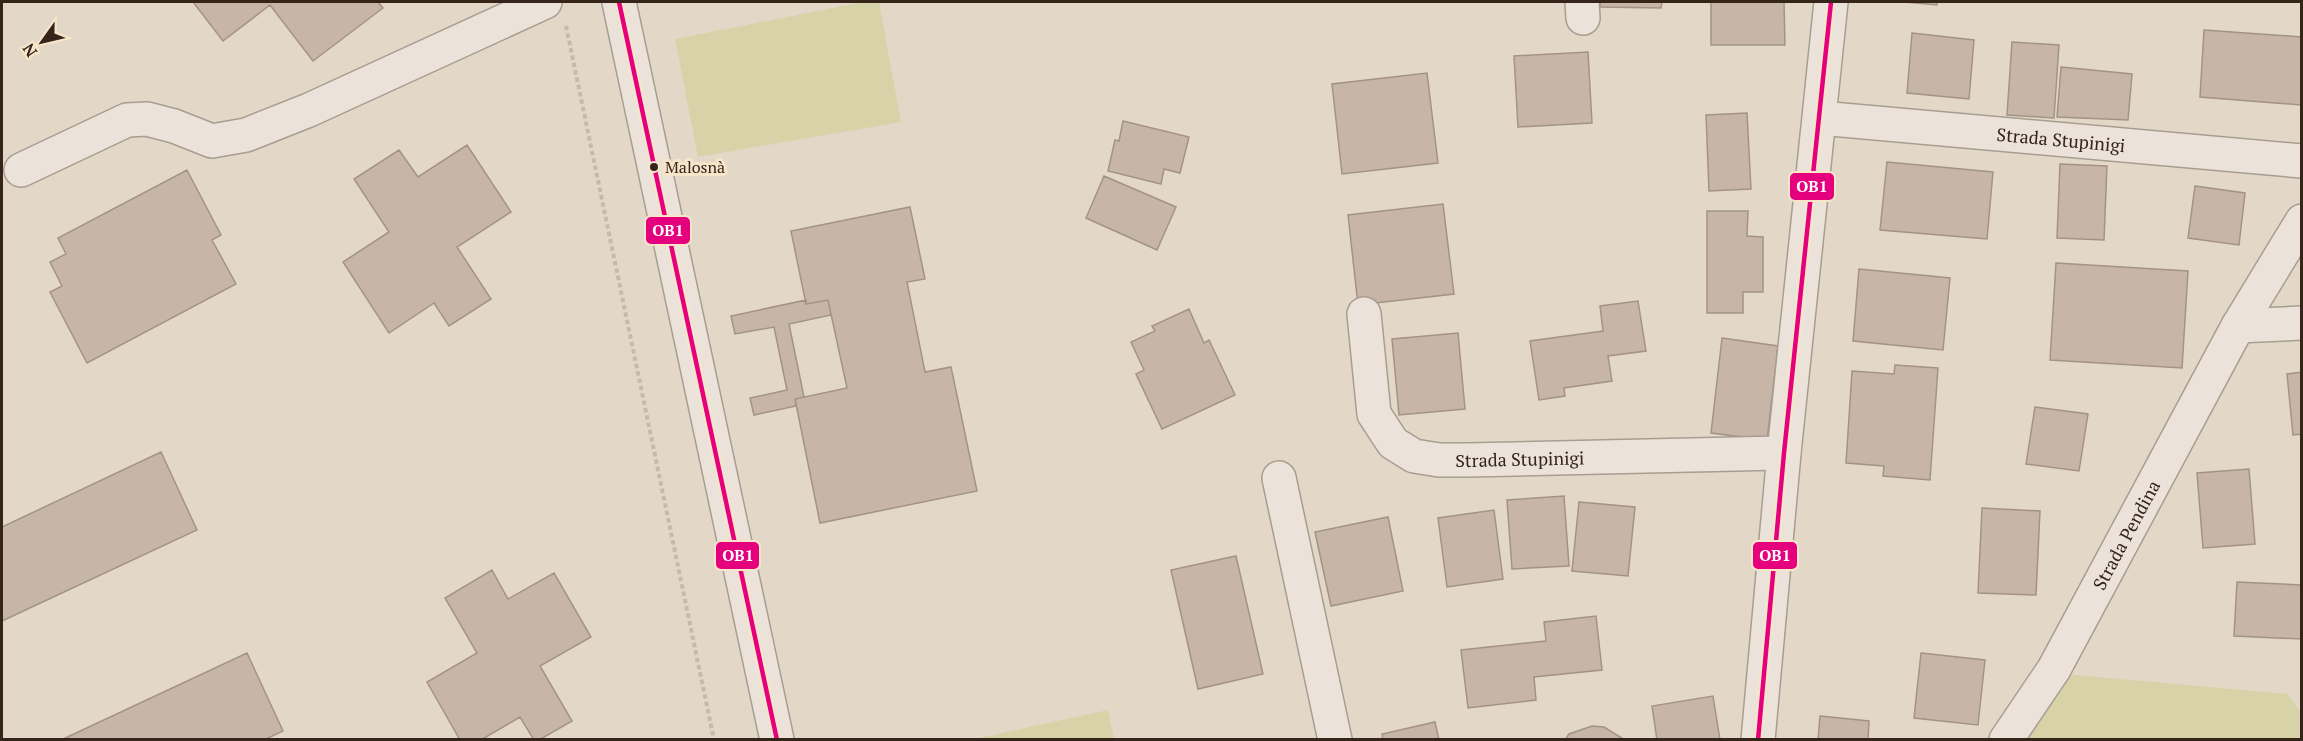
<svg xmlns="http://www.w3.org/2000/svg" width="2303" height="741" font-family="'PT Serif',serif">
<style>
.green{fill:#d7d2a8}
.building{fill:#c7b5a8;stroke:#a39387;stroke-width:1.5}
.lines{fill:none;stroke-linecap:round;stroke-linejoin:round}
.minor-casing{stroke:#a79d91;stroke-width:36}
.path{stroke:#c3bab0;stroke-width:4;stroke-dasharray:4.5 3;stroke-linecap:butt}
.minor{stroke:#ebe3d9;stroke-width:33}
.bus-1-casing{stroke:#f7e5ca;stroke-width:9}
.bus-1{stroke:#e5007d;stroke-width:4.5}
.bus-dot{fill:#35241a;stroke:#f7e5ca;stroke-width:2}
.labels{text-anchor:middle;dominant-baseline:central;stroke-width:6;stroke-linejoin:round;paint-order:stroke}
.bus-label{font-size:16px;fill:#35241a;stroke:#f7e5ca;text-anchor:start}
.street-label{font-size:18px;fill:#35241a;stroke:#f7e5ca}
.line-badge{stroke:#f7e5ca;stroke-width:2}
.badge-label{font-size:16px;text-anchor:middle;font-weight:bold;fill:#fff}
</style>
<rect width="100%" height="100%" fill="#e3d8c7"/>
<path class="green" d="M863,2H879L901,122L698,157L675,39Z
M2064,674L2287,694L2301,712V739L2019,740Z
M1108,710L1114,739H974Z"/>
<path class="building" d="M193,2H378L383,8L313,61L270,5L223,41Z
M1600,2H1662L1661,8L1600,7Z
M1711,2H1784L1785,45H1711Z
M1904,2H1937V5Z
M2204,30L2302,37V105L2200,97Z
M1912,33L1974,40L1969,99L1907,93Z
M2012,42L2059,45L2054,118L2007,115Z
M1588,52L1592,123L1518,127L1514,56Z
M2061,67L2132,74L2128,120L2057,117Z
M1427,73L1438,163L1342,174L1332,84Z
M1747,113L1751,189L1709,191L1706,115Z
M1123,121L1189,137L1180,173L1164,169L1161,184L1108,171L1115,140L1119,141Z
M467,145L511,212L457,247L491,299L449,326L434,303L389,333L343,262L389,232L354,179L399,150L418,177Z
M1887,162L1993,172L1987,239L1880,230Z
M2060,164L2107,166L2104,240L2057,238Z
M187,170L221,235L212,240L236,284L87,363L50,292L62,286L50,262L66,254L58,238Z
M1104,176L1176,207L1157,250L1086,218Z
M2195,186L2245,193L2239,245L2188,238Z
M1443,204L1454,294L1358,305L1348,215Z
M910,207L925,279L907,282L925,372L951,367L977,491L820,523L795,399L847,388L828,300L806,304L791,231Z
M1707,211H1748L1747,236L1763,237V292H1743V313H1707Z
M2056,263L2188,271L2182,368L2050,360Z
M1859,269L1950,278L1943,350L1853,341Z
M806,300V304L828,300L831,315L789,324L804,397L795,399L796,406L754,415L750,398L787,390L774,327L735,334L731,316Z
M1638,301L1646,351L1608,356L1612,381L1564,388L1565,396L1539,400L1530,341L1603,331L1600,306Z
M1189,309L1204,343L1209,340L1235,395L1162,429L1136,374L1144,370L1131,342L1155,331L1152,326Z
M1458,333L1465,409L1399,415L1392,339Z
M1722,338L1778,346L1767,440L1711,433Z
M1895,365L1938,368L1930,480L1883,476L1884,466L1846,463L1852,371L1894,374Z
M2302,372V434L2293,435L2287,374Z
M2035,407L2088,414L2079,471L2026,464Z
M161,452L197,530L2,621V527Z
M2249,469L2255,544L2203,548L2197,473Z
M1564,496L1569,566L1512,569L1507,500Z
M1579,502L1635,507L1628,576L1572,571Z
M1982,508L2040,511L2036,595L1978,593Z
M1494,510L1503,579L1447,587L1438,518Z
M1388,517L1403,591L1331,606L1315,532Z
M1236,556L1263,674L1198,689L1171,570Z
M492,570L508,599L554,573L591,637L540,666L572,721L539,740H534L520,717L481,740H460L427,682L477,653L445,598Z
M2237,582L2302,585V639L2234,636Z
M1596,616L1602,670L1534,677L1536,700L1468,708L1461,650L1546,641L1544,622Z
M247,653L283,731L264,740H61Z
M1921,653L1985,660L1978,725L1914,718Z
M1713,696L1720,740H1657L1652,706Z
M1820,716L1869,721L1868,740H1818Z
M1435,722L1439,740H1383L1382,734Z
M1592,726L1604,727L1625,740H1565L1569,734Z"/>
<g class="lines">
<defs>
<g id="minor">
<path d="M619,2L777,740"/>
<path d="M1582,2L1583,18"/>
<path id="s1" d="M1820,118L2302,161"/>
<path d="M21,170L127,120L147,119L174,126L212,141L246,135L309,110L545,2"/>
<path id="s2" d="M1364,314L1374,414L1393,443L1414,456L1439,460H1467L1784,453"/>
<path d="M2238,326L2302,323"/>
<path d="M1279,478L1335,740"/>
<path d="M1758,740L1784,453L1831,2"/>
<path id="s3" d="M2006,740L2054,669L2238,326L2302,221"/>
</g>
</defs>
<use href="#minor" class="minor-casing"/>
<path class="path" d="M566,26L714,740"/>
<use href="#minor" class="minor"/>
<defs>
<path id="bus-1" d="M619,2L777,740
M1758,740L1784,453L1831,2"/>
</defs>
<use href="#bus-1" class="bus-1-casing"/>
<use href="#bus-1" class="bus-1"/>
</g>
<circle class="bus-dot" cx="654" cy="167" r="5"/>
<g class="labels">
<g class="bus-label">
<text x="665" y="167">Malosnà</text>
</g>
<g class="street-label">
<text stroke="none"><textPath href="#s1" startOffset="242">Strada Stupinigi</textPath></text>
<text stroke="none"><textPath href="#s2" startOffset="266">Strada Stupinigi</textPath></text>
<text stroke="none"><textPath href="#s3" startOffset="238">Strada Pendina</textPath></text>
</g>
</g>
<g class="line-badge">
<rect x="1789" y="172" width="46" height="29" rx="6" fill="#e5007d"/>
<rect x="645" y="216" width="46" height="29" rx="6" fill="#e5007d"/>
<rect x="1752" y="541" width="46" height="29" rx="6" fill="#e5007d"/>
<rect x="715" y="541" width="45" height="29" rx="6" fill="#e5007d"/>
</g>
<g class="badge-label">
<text x="1812" y="192">OB1</text>
<text x="668" y="236">OB1</text>
<text x="1775" y="561">OB1</text>
<text x="738" y="561">OB1</text>
</g>
<rect width="2303" height="741" fill="none" stroke="#35241a" stroke-width="6"/>
<g transform="translate(42 42) rotate(236)" stroke="#f7e5ca" stroke-width="4.5" paint-order="stroke">
<path d="M0-4.5L10 22L0 15L-10 22Z" fill="#35241a"/>
<text y="-9" font-size="16" font-weight="bold" text-anchor="middle" fill="#35241a">N</text>
</g>
</svg>
